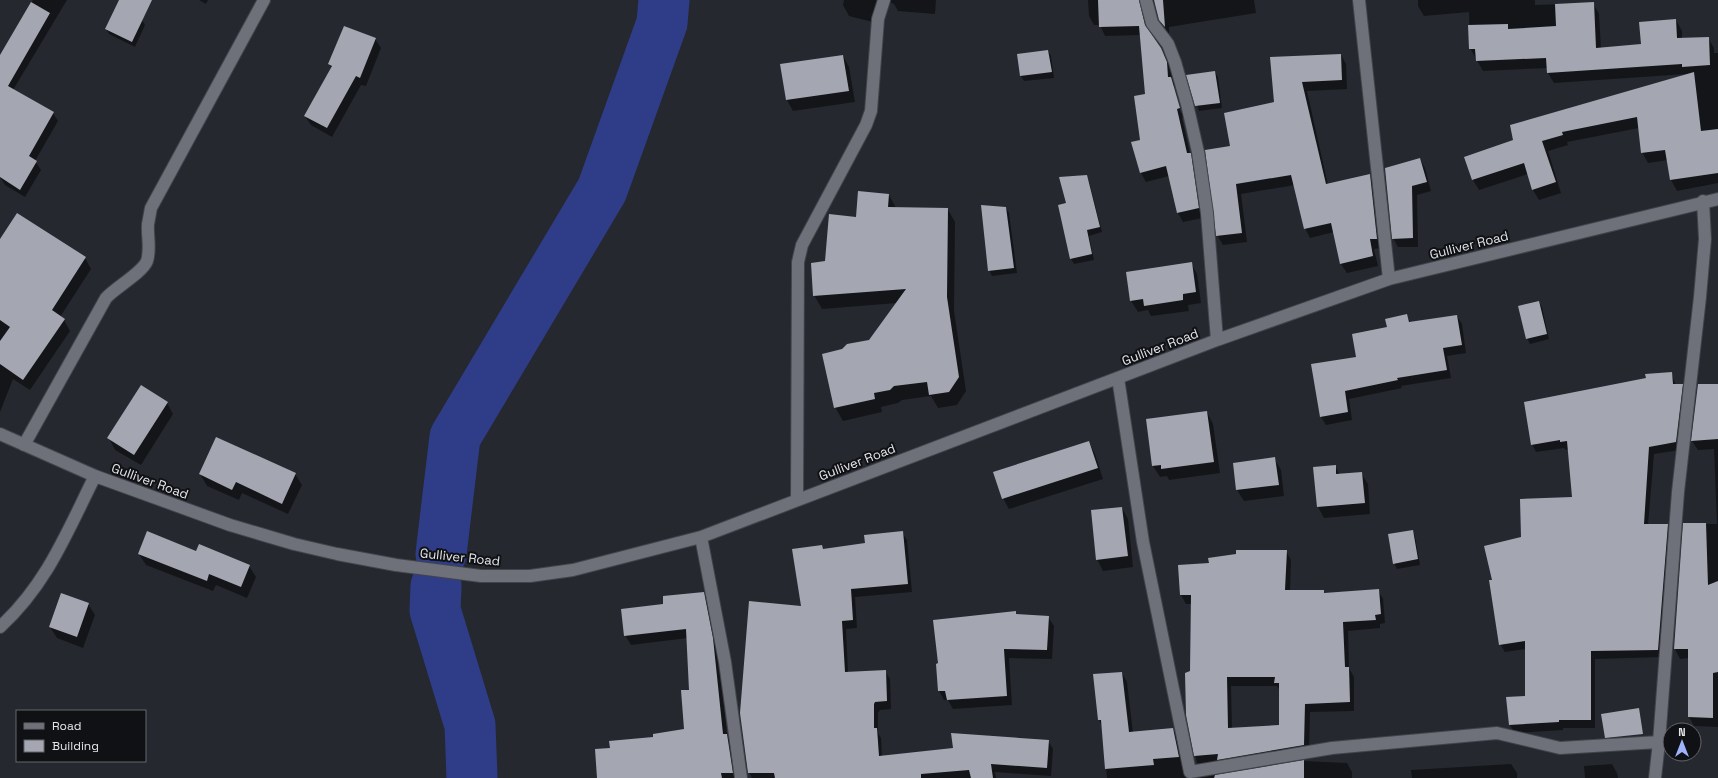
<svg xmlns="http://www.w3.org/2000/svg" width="1718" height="778" font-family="'Space Grotesk',sans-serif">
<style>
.shadow{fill:#0007;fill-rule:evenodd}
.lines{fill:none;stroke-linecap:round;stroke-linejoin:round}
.river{stroke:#2f3d88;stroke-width:51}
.building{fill:#a4a7b1;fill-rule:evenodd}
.street-casing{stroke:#42444a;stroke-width:14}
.street{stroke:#6e717a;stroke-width:12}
.labels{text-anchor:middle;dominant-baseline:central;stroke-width:4;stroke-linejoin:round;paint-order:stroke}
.street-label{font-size:13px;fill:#e4e6eb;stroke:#101114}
</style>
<rect width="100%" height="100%" fill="#25282f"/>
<path class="shadow" d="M33,0H67L13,90L53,113L58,121L35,161L41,170L25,197L5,185L0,177V57Z
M199,0H208L206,4Z
M844,0H936L935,14L898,11L894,4L889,2L877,23L849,16L843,5Z
M1088,0H1254L1256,13L1169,27V34L1160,19L1155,3L1150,1L1143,8L1149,32L1166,58L1172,72V80L1176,87L1185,117L1182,118L1190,154L1195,164L1203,218L1183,222L1178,213L1169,176L1146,182L1141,173L1133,143L1141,140L1146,95L1141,35L1105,36L1100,25H1094L1089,16ZM1173,86H1175L1183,113H1181Z
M1418,0H1535V5L1593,3L1599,14L1601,49L1642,45L1676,20L1682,31V39L1708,38L1714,48V53H1718V183L1677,191L1671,180L1668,160L1648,163L1642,152L1639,128L1567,142L1568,145L1548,151L1561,193L1539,200L1533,190L1528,174L1479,190L1473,180L1466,158L1686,74L1554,83L1548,73L1547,68L1483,71L1470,48L1469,12L1424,16L1418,6Z
M142,20L145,25L135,47L109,34L106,29Z
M375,39L381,48L366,86L361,85L332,137L311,125L305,116L332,69L329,64Z
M1048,51L1051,56L1054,78L1024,81L1021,76L1018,55Z
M1341,55L1346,64L1347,89L1307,91L1328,185L1370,175L1375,184L1382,248L1374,249L1378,266L1347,273L1341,264L1334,232L1310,238L1305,228L1295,185L1241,194L1247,242L1223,245L1217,235L1232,147L1275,103L1273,85Z
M843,56L849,67L855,102L793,111L787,100L781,65Z
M1215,72L1218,77L1222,108L1199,111L1188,75Z
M1420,159L1425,168L1431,191L1417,195L1418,247H1398L1393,238Z
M1086,176L1089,181L1102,232L1089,236L1094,260L1074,264L1071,259L1059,205L1067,204Z
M889,195L896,208H947L955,222L954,311L966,391L957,405L938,408L931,396L902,400L898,403L881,407L882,412L843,421L835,407L869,341L897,303L822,309L814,295L826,262L857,218Z
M1006,208L1009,213L1017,273L992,276L989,270Z
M0,241L85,258L91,269L60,317L64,320L70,331L30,390L13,379L0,412Z
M1191,263L1197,274L1201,303L1188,305L1189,311L1151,316L1148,310L1138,312L1131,301Z
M1539,302L1542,307L1549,339L1530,344L1527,338Z
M1406,315L1411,323L1457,316L1462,324L1466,353L1447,356L1451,378L1401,386L1402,388L1349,399L1352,420L1326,425L1321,417L1357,358L1388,328Z
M1671,373L1676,385H1682L1687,393L1680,450L1654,454L1648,525H1668L1672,533L1663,657L1595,659V728H1563V730L1514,733L1510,725L1526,697V649L1505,652L1500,644L1493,581L1522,538L1573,498L1569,449L1566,450L1564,448L1536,452L1532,444L1647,379Z
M1718,385V727L1694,726L1689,717V658L1680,659L1675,649L1684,524H1717L1714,449L1698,450L1692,441Z
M167,403L173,414L141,465L115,450L109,438Z
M1207,412L1213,424L1220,473L1169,480L1167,476L1160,477L1153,466L1147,420Z
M1089,442L1095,454L1103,479L1009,509L1003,498Z
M1274,458L1281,470L1284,496L1244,501L1237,490Z
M1335,466L1340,475L1361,473L1368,484L1370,514L1324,518L1318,507Z
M200,474H295L302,485L288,514L242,493L239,500L207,486Z
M1122,508L1128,519L1133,567L1103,571L1097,559Z
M1412,531L1415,536L1420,565L1397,569L1394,563Z
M902,532L907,540L912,592L855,597L857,628L846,629L848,673L885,671L890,679L891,709L880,710L878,713V733L881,738L882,756L1048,741L1053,749L1051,776L995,772L996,778H752L749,772L821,546L824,550L866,544Z
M1286,551L1291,560L1290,591H1323L1325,594L1378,590L1383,599L1385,623L1380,624V628L1348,631L1349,668L1354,677V711L1310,712L1309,754L1202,772L1197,763L1187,715L1191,671L1192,604H1186L1181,595L1179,566L1210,564ZM1231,686H1277L1280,691V726L1232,729Z
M197,553L249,566L256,577L247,598L216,585L213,591L146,565L139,554Z
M703,593L709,603L718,649L727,734L732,744L737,778H598L611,748L686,730L690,691L688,638L631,645L625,635L665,605Z
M88,604L95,615L83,648L57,638L50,627Z
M1015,612L1017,615L1048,617L1054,626L1052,659L1009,658L1012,705L953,709L948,700H944L939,691Z
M1122,673L1127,682L1133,733L1173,729L1178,739L1186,778H1107L1102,726L1099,720Z
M1304,761L1347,763L1352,772V778H1199Z
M1511,764L1517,773V778H1412L1411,770Z
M1612,764L1617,773L1618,778H1585L1584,766Z"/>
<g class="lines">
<path class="river" d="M441,554L455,437L602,190L662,23L664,0
M436,586L435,610L470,725L472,778"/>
</g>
<path class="building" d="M119,0H152L132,42L105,29Z
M1098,0H1139L1145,25L1161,48L1167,62L1168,77H1171L1180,108L1177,109L1187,153H1191L1199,208L1177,213L1166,166L1140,173L1131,142L1140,140L1134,96L1145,94L1139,26L1099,27Z
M1154,0H1163L1165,27L1159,20Z
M31,2L50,13L8,86L54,112L29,156L37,161L20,190L0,177V55Z
M1594,2L1596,48L1641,44L1639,22L1676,19L1677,38L1709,37L1710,65L1682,67V64L1547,73L1546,58L1476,61L1475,49H1469L1468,25L1508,24V29L1556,26L1555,4Z
M344,26L376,38L360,78L356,76L327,128L304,116L332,66L328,64Z
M1048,50L1052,72L1020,76L1017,54Z
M1341,54L1342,80L1302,82L1326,184L1370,174L1377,239H1370L1373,256L1340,264L1331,223L1304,229L1291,175L1236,184L1242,233L1216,236L1205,150L1230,146L1224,113L1274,102L1270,57Z
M843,55L849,91L786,100L780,64Z
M1215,71L1220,103L1195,106L1186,75Z
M1694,72L1701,131L1718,129V173L1670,180L1665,150L1641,153L1637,117L1562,132L1563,135L1542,141L1556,182L1532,190L1524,163L1472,180L1464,157L1513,140L1510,125Z
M1420,158L1427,182L1412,186L1413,238L1392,239L1385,168Z
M1087,175L1100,227L1087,230L1092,254L1070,259L1058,205L1066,203L1059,177Z
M858,191L889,194L888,207L948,208L947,297L959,377L949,392L929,395L927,382L894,386L890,390L874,393L875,399L834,408L822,354L842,349L847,344L869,340L906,289L813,296L811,263L825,261L829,214L856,217Z
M981,205L1006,207L1014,268L988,271Z
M17,213L86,257L52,310L65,319L23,380L0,364V341L10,327L0,320V239Z
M1192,262L1196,292L1183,294V300L1144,306L1143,299L1130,301L1126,272Z
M1539,301L1547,334L1526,339L1518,306Z
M1407,314L1409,322L1457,315L1462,345L1443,348L1447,370L1397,378L1398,380L1345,391L1348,412L1320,417L1311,364L1356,357L1352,334L1387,327L1385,319Z
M1672,372L1673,384H1683L1676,442L1649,447L1644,524H1668L1658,650L1591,651V720H1559V722L1509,725L1506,697L1525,696V641L1499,645L1489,580H1492L1484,546L1521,537L1520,499L1572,497L1567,441L1560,442V440L1531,445L1524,402L1646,378L1645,374Z
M1698,384H1718V439L1691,441Z
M141,385L168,402L134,455L107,438Z
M1207,411L1214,462L1161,469V465L1152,466L1146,419Z
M216,437L296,473L282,504L236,482L232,490L199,474Z
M1089,441L1098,468L1002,499L993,472Z
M1275,457L1279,485L1236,490L1233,463Z
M1336,465V474L1362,472L1365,503L1317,507L1313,467Z
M1122,507L1128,556L1096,560L1091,510Z
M1683,523H1706L1708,585L1718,581V672L1713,673V718L1688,717V649H1674Z
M1413,530L1418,559L1393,564L1388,534Z
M147,531L196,551L199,544L250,565L241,587L209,574L207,581L138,554Z
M903,531L908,584L851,589L853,620L842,621L845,672L886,670L887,701L875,702L874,704V728H877L879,756L953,748L951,733L1049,740L1047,768L991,764L993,778H971L969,770L921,774V778H775L774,773H748L740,713L749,601L801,606L792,549L822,545L823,549L865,543L864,535Z
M1236,550H1287L1285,590H1324V593L1379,589L1381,614L1375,615L1376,620L1343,622L1345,667H1349L1350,702L1305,704L1304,745L1217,760L1218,754L1194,756L1186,715L1185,673L1190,671L1191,595H1180L1178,565L1209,563L1208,558L1236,554ZM1227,677H1275L1274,683H1279V725L1228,728Z
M704,592L713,638L723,734H727L733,773H721L722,778H597L595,749L610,748L609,741L653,737V734L684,729L681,690H689L686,629L624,636L621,609L663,604V596Z
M61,593L89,603L77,637L49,627Z
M1016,611V614L1049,616L1047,650L1004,649L1007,696L947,700L945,691H938L936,664L938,663L933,620Z
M1122,672L1129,732L1173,728L1179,757L1153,759L1154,765L1105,769L1101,720H1098L1093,674Z
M1639,708L1643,734L1605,738L1601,714Z
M1304,760V778H1214L1215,775Z"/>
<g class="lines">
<defs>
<path id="street" d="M1146,0L1152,23L1168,44L1175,62L1187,104L1198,152L1207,213L1217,340
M1359,0L1389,279
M1118,378L1143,542L1190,772L1332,748L1497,733L1560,748L1659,742
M0,434L95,476L230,525L294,544L337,554L396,565L481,576H530L573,570L701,537L1217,340L1389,279L1718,199
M24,445L106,298C116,287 142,273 147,261C151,248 147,236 148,224C149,219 150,213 151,208L264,0
M797,499L798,262L802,245L866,125L871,111L878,19L884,0
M701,537L725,662L741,778
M0,627C47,584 67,532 95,476
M1655,778L1659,742L1678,492L1700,297L1705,239L1703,201"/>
</defs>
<use href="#street" class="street-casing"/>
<use href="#street" class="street"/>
</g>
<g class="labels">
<g class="street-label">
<text transform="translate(1469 245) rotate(-14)">Gulliver Road</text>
<text transform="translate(1160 347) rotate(-21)">Gulliver Road</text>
<text transform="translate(857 462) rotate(-21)">Gulliver Road</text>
<text transform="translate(150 481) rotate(20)">Gulliver Road</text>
<text transform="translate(460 557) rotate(6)">Gulliver Road</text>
</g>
</g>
<rect x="16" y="710" width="130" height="52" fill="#101114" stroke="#65666a"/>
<rect x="24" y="723" width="20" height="6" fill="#6e717a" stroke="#65666a"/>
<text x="52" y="730" font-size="12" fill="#e4e6eb">Road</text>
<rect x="24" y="740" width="20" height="12" fill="#a4a7b1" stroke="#65666a"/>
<text x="52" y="750" font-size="12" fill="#e4e6eb">Building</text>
<g transform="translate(1682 742)"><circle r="19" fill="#101114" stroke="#65666a"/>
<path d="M0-3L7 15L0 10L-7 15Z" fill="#9fb3fd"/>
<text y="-6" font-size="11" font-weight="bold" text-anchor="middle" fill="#e4e6eb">N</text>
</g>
</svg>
